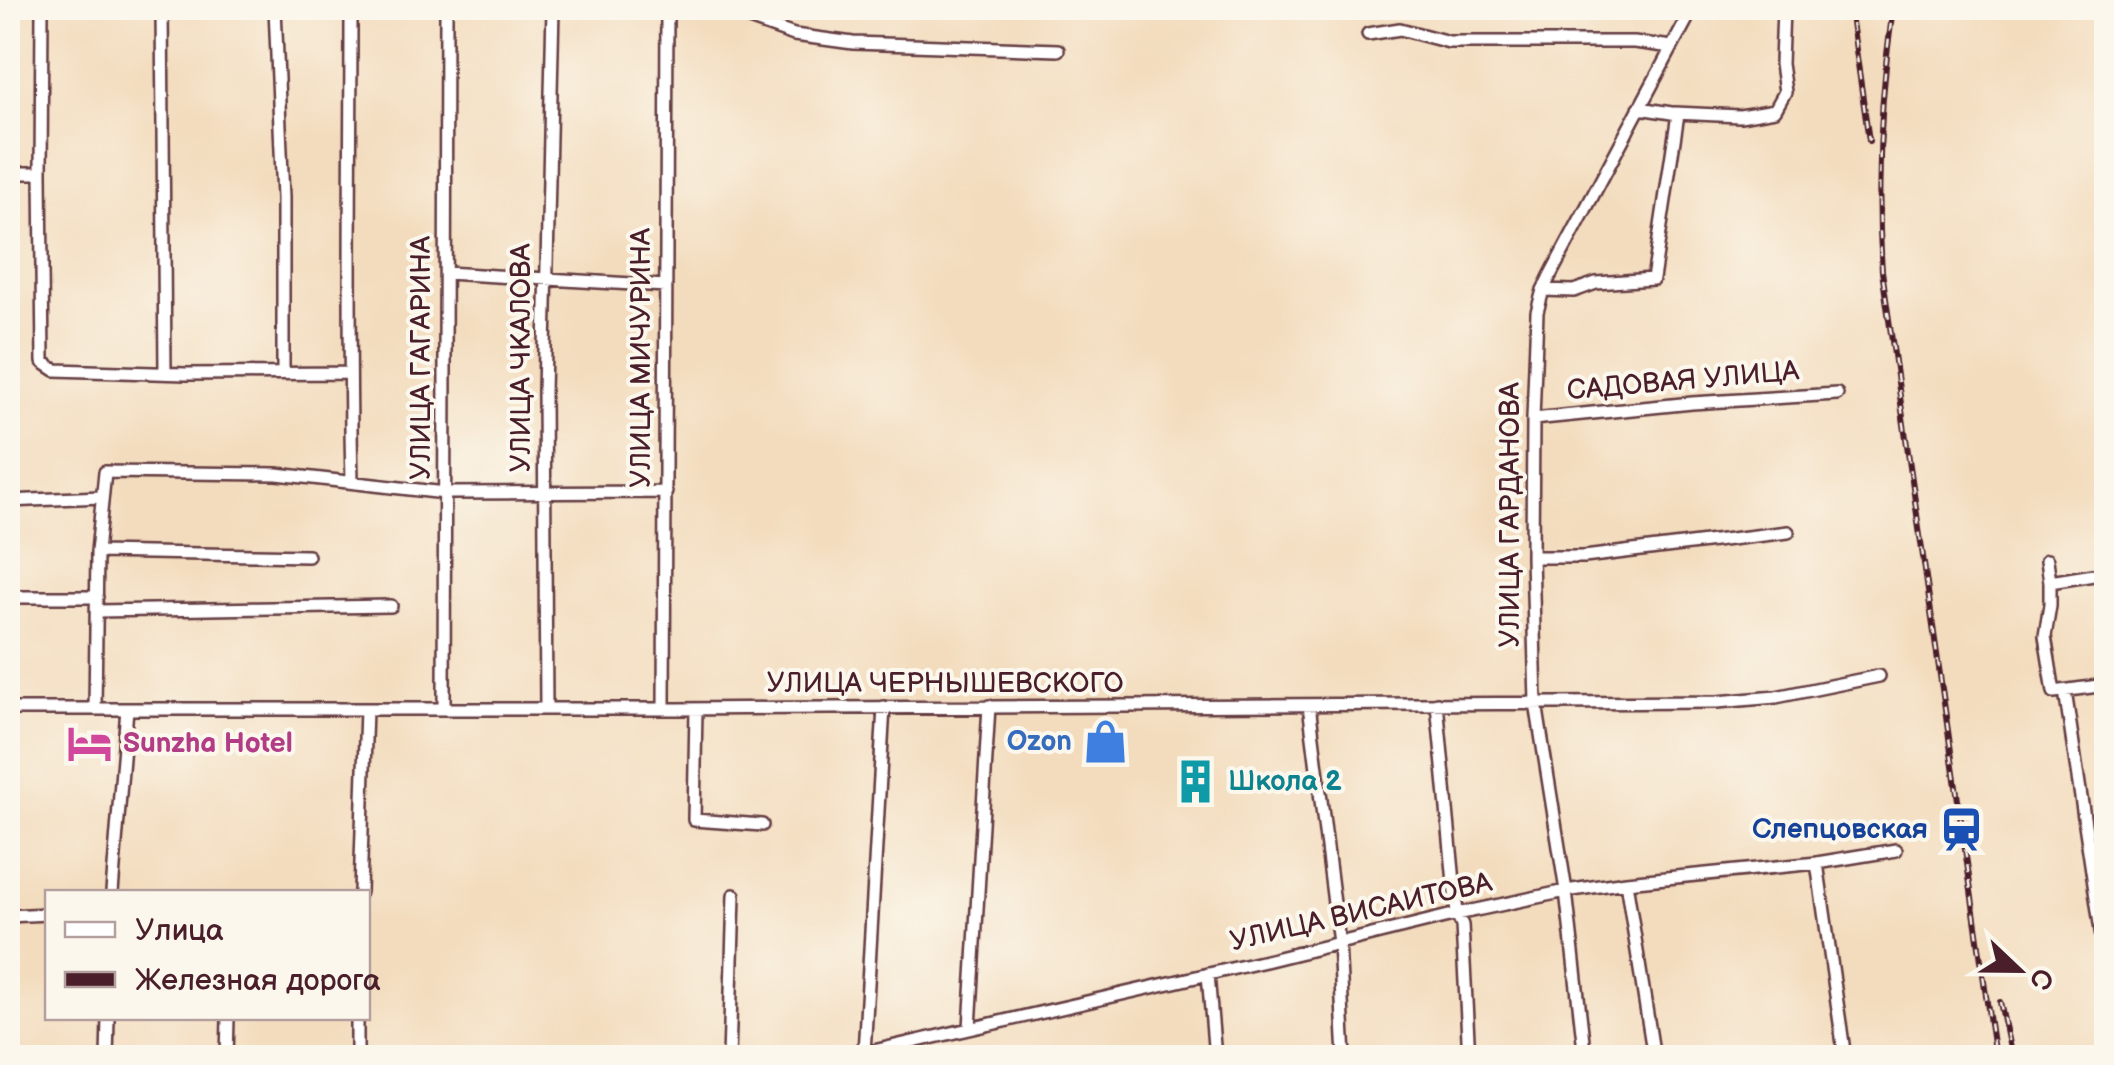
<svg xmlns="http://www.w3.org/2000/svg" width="2114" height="1065" font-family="'Balsamiq Sans',sans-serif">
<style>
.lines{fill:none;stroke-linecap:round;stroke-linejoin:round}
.minor-casing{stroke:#633b41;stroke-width:16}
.minor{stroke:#fff;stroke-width:11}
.rail-casing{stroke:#4a1f2b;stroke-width:6}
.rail{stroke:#fbf7ec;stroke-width:2.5;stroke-dasharray:8;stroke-linecap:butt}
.labels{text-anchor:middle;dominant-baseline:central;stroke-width:8;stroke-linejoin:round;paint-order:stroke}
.street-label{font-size:28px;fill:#4a1f2b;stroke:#fbf7ec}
.shop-label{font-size:28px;font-weight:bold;fill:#366cbe;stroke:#fbf7ec;text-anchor:end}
.hotel-label{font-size:28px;font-weight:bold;fill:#b23c85;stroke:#fbf7ec;text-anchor:start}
.culture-label{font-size:28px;font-weight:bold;fill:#0d838f;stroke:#fbf7ec;text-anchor:start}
.transit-label{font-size:28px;font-weight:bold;fill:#164399;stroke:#fbf7ec;text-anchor:end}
</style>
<rect width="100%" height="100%" fill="#fbf7ec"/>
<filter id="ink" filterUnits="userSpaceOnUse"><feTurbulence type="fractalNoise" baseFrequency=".01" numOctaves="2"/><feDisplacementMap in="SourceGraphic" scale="20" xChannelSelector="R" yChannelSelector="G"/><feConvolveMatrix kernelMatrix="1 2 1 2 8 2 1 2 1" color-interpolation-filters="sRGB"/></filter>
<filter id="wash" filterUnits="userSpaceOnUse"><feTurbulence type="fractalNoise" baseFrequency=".0048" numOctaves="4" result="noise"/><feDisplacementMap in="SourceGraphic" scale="40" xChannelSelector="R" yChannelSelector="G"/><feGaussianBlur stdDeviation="2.25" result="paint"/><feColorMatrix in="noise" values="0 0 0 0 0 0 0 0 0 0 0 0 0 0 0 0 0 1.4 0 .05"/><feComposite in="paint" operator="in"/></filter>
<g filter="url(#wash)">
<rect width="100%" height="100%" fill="#f3dcbd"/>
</g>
<g filter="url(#ink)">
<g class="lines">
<defs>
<path id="minor" d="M42,8L41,173L43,362L55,370L186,374L349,373
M162,8L165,373
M275,8L283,198V373
M351,8C351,165 348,323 352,481
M718,8L794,35L853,43L1058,50
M1368,34L1400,29L1449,42H1634L1672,47
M1675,113L1740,116L1775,110L1785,92L1781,64L1783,8
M8,173H41
M446,273L666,286
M1543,290L1574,291L1596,283L1653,279L1678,114L1639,108
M1533,419L1692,403L1837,394
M8,501L101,497
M97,552L308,556
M1532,557H1584L1788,532
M2047,560L2050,582V605L2045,636L2054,692L2106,685
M2050,582L2106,573
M8,597H97
M97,611L391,606
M2065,691L2106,964
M1437,703L1457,914L1462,925L1469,1058
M1309,705L1339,943L1345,1058
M8,709H678L1717,702L1776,697L1879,676
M95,709L97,552L105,472L277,474L445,493L666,492
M444,709L446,8
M546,709L544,392L553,8
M664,709L667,8
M696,709L694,820L762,825
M1817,863L1845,1058
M1626,882L1654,1058
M112,892L127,709
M360,892L366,709
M8,916L48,914
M1208,974L1215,1058
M970,1028L989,706
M864,1053L884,707
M107,1058L108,1018
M227,1058L228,1018
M357,1058V1018
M729,1058L734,895
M843,1058L1270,960L1457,914L1566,891L1626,882L1817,863L1896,850
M1585,1058L1566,891L1536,703L1532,557L1533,419L1537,312L1543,290L1552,272L1693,8"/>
</defs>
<use href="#minor" class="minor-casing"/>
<use href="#minor" class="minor"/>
<defs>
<path id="rail" d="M1850,8L1869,141
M1893,8C1880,97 1876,181 1882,271L1995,1058
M2000,1002L2012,1058"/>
</defs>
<use href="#rail" class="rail-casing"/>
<use href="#rail" class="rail"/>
</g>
</g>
<defs>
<symbol id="shop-bare" viewBox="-9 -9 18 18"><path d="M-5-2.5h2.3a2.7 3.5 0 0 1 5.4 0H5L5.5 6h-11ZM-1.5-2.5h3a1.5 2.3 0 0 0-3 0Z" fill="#3f7fe0" stroke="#fbf7ec" stroke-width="2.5" paint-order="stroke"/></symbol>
<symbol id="hotel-bare" viewBox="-9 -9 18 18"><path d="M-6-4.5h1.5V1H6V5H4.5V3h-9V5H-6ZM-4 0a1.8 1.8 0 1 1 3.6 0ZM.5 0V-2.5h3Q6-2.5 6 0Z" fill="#d1479c" stroke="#fbf7ec" stroke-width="2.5" paint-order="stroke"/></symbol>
<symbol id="building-bare" viewBox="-9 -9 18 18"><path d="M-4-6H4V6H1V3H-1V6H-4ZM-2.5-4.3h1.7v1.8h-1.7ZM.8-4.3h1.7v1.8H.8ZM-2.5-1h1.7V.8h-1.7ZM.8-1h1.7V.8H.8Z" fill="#0f9aa8" stroke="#fbf7ec" stroke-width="2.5" paint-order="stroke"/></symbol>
<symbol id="station-bare" viewBox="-9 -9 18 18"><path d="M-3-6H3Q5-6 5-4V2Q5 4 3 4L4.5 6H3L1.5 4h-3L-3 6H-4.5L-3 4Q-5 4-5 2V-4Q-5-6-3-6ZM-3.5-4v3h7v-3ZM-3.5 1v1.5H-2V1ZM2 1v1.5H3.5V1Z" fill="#1a4fb4" stroke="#fbf7ec" stroke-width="2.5" paint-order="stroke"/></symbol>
</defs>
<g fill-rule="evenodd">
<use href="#shop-bare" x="1074" y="710" width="63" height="63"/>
<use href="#hotel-bare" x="58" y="712" width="63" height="63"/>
<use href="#building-bare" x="1164" y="750" width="63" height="63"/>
<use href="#station-bare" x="1930" y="798" width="63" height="63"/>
</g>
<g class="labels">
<g class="street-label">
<text transform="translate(421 358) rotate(-90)">УЛИЦА ГАГАРИНА</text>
<text transform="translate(521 358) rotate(-90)">УЛИЦА ЧКАЛОВА</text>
<text transform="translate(641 358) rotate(-90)">УЛИЦА МИЧУРИНА</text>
<text transform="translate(1683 381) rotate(-5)">САДОВАЯ УЛИЦА</text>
<text transform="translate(1510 515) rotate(-90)">УЛИЦА ГАРДАНОВА</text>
<text x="945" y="683">УЛИЦА ЧЕРНЫШЕВСКОГО</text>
<text transform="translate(1361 912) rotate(-13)">УЛИЦА ВИСАИТОВА</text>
</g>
<g class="shop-label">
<text x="1072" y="741">Ozon</text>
</g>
<g class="hotel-label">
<text x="123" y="743">Sunzha Hotel</text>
</g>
<g class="culture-label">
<text x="1228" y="781">Школа 2</text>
</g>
<g class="transit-label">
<text x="1928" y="829">Слепцовская</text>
</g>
</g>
<rect width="2114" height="1065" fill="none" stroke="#fbf7ec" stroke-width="40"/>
<rect x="45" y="890" width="325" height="130" fill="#fbf7ec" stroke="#b4a19f" stroke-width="2.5"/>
<rect x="65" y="922" width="50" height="15" fill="#ffffff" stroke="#b4a19f" stroke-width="2.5"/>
<text x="135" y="940" font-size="30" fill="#4a1f2b">Улица</text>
<rect x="65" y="972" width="50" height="15" fill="#4a1f2b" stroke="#b4a19f" stroke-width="2.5"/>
<text x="135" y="990" font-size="30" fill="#4a1f2b">Железная дорога</text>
<g transform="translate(2019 970) rotate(112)" stroke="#fbf7ec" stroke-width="8" paint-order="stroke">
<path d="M0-8L18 38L0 25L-18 38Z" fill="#4a1f2b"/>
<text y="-15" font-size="28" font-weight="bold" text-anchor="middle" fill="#4a1f2b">С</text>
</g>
</svg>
